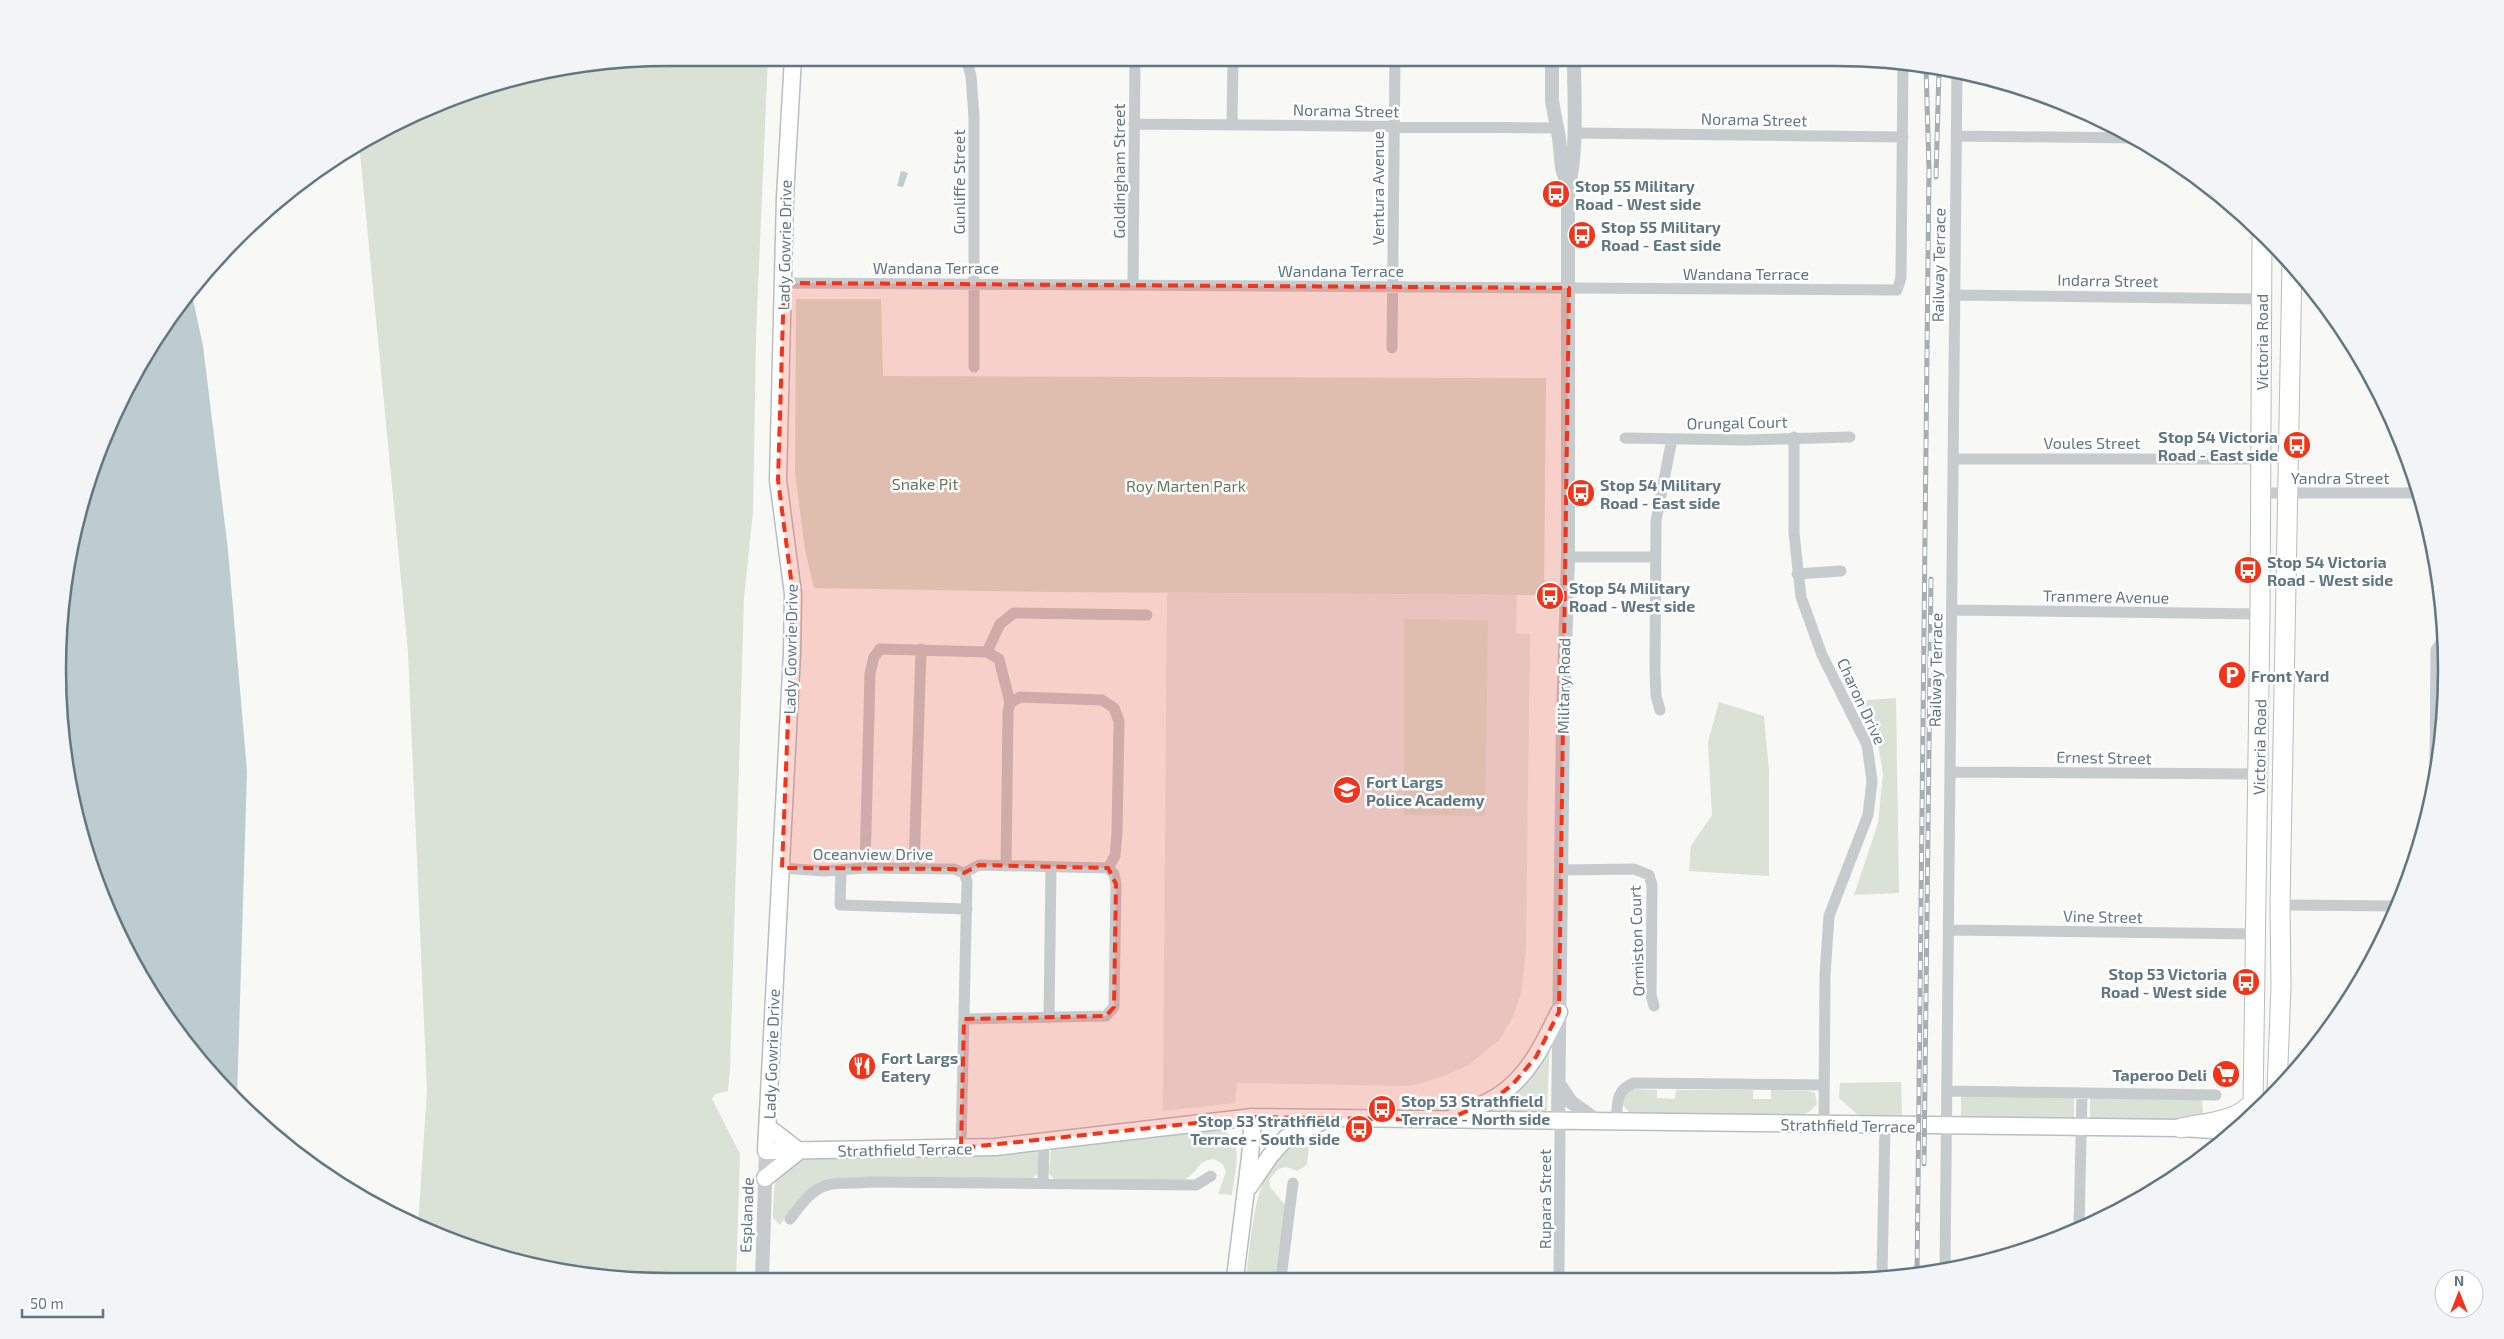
<svg xmlns="http://www.w3.org/2000/svg" width="2504" height="1339" font-family="'Exo 2',sans-serif">
<style>
.built{fill:#e6e8e6}
.green{fill:#dae1d5}
.water{fill:#bdcccf}
.lines{fill:none;stroke-linecap:round;stroke-linejoin:round}
.secondary-casing{stroke:#b7bfc2;stroke-width:19}
.trunk-casing{stroke:#b8bdbf;stroke-width:21}
.minor{stroke:#c6cbce;stroke-width:11}
.tertiary{stroke:#c6cbce;stroke-width:14}
.secondary{stroke:#fff;stroke-width:16}
.trunk{stroke:#fff;stroke-width:19}
.rail-casing{stroke:#a5aeb3;stroke-width:5}
.rail{stroke:#fff;stroke-width:3;stroke-dasharray:9;stroke-linecap:butt}
.marked{fill:#f53318;fill-opacity:0.2;stroke:#f53318;stroke-width:4;stroke-dasharray:10 6;stroke-linejoin:round}
.labels{text-anchor:middle;dominant-baseline:central;stroke-width:5;stroke-linejoin:round;paint-order:stroke}
.street-label{font-size:16px;fill:#607883;stroke:#fff}
.poi-label{font-size:16px;font-weight:bold;fill:#607883;stroke:#fff;text-anchor:start}
.park-label{font-size:16px;fill:#677a60;stroke:#fff}
.rim{fill:none;stroke:#607883;stroke-width:2.5}
</style>
<rect width="100%" height="100%" fill="#f8f8f5"/>
<path class="built" d="M1167,593L1517,595L1516,633L1530,634L1526,946L1522,990L1513,1017L1499,1040L1469,1065L1438,1078L1410,1086L1237,1083L1235,1103L1163,1111Z"/>
<path class="green" d="M669,58H768L756,335L753,512L744,598L730,1067L728,1091L715,1094L712,1099L740,1154L736,1280H630L511,1261L418,1226L427,1090L408,652L359,142L473,90L550,69Z
M796,299H881L883,376L1546,378L1544,595L1049,592L814,588L805,550L795,472Z
M1404,619L1488,620L1485,816L1404,815Z
M1896,698L1899,893L1854,895L1878,823L1883,774L1876,731L1857,701Z
M1719,702L1764,716L1769,771V876L1689,871L1691,846L1712,815L1708,742Z
M1550,1038L1547,1111L1483,1110Z
M1901,1082L1902,1116H1859L1839,1098L1840,1083Z
M1632,1089L1657,1090V1098L1675,1099L1676,1090H1753V1099H1771V1090L1809,1091L1815,1093L1817,1104L1809,1112L1802,1115L1636,1114L1629,1112L1623,1105V1096Z
M1961,1092L2074,1093V1119H1961Z
M2090,1095L2202,1097L2203,1119H2090Z
M1221,1129C1246,1140 1234,1173 1232,1195L1218,1194L1226,1172L1223,1164L1214,1159C1198,1159 1197,1174 1185,1179H1054L1049,1174L1051,1148Z
M1310,1131L1307,1165L1297,1171L1286,1167L1278,1169L1269,1180L1270,1187L1286,1206L1275,1278H1246C1252,1230 1253,1177 1289,1140C1293,1135 1303,1133 1310,1131Z
M1035,1150L1038,1153V1174L1031,1179L822,1181L799,1199L780,1225L773,1218C775,1179 770,1169 811,1158Z"/>
<path class="water" d="M901,171L908,173L903,187L897,186Z
M191,290L203,346L228,550L247,771L237,1099L210,1073L160,1009L104,904L78,828L59,710V629L78,511L104,435L160,330Z"/>
<g class="lines">
<defs>
<path id="secondary" d="M793,58L785,197L778,480L793,594L792,653L766,1151L995,1147L1253,1117L2181,1128L2229,1131
M1452,1118C1467,1111 1484,1105 1498,1096C1528,1077 1544,1043 1559,1012
M765,1178L799,1151L768,1127
M1249,1187L1270,1156L1286,1138L1321,1122
M1235,1278L1250,1157L1253,1117"/>
<path id="trunk" d="M2277,1089L2281,987L2280,905L2292,263
M2253,1109L2260,614L2262,235
M2181,1128C2204,1123 2238,1122 2253,1102"/>
</defs>
<use href="#secondary" class="secondary-casing"/>
<use href="#trunk" class="trunk-casing"/>
<path class="minor" d="M966,58L971,76L974,116V367
M1134,124L1557,128
M1232,125L1233,58
M1575,133L1903,137
M1956,136L2133,138
M784,283L1897,290L1901,278L1903,64
M1133,285L1135,58
M1954,295L2261,299
M1392,348L1395,58
M1794,437V533L1801,597L1822,655L1867,745L1872,781L1868,815L1829,916L1825,975L1824,1125
M1625,438L1746,440L1850,437
M1953,459H2260
M2261,493H2419
M1568,557H1656
M1797,574L1841,571
M1952,610L2260,614
M987,652L1000,624L1014,613L1147,615
M1660,710L1656,696L1655,671L1656,521L1672,439
M2435,770L2436,650L2443,640
M1950,772L2258,774
M1006,866L1008,712L1010,703L1020,697L1102,700L1114,708L1119,721L1117,833L1115,856L1108,868
M782,868L824,871L865,868L954,869L964,873
M865,868L870,673L874,657L880,649L987,652L999,659L1010,703
M914,868L921,649
M1561,870L1634,869L1649,875L1652,885L1651,995L1654,1006
M841,871L840,905L967,909
M2280,905L2396,906
M1949,930L2257,934
M1049,1018L1051,867
M964,1019L1106,1016L1114,1007L1116,884L1114,874L1108,868L979,865L964,873
M1948,1091L2216,1095
M1558,1122L1560,1131L1559,1277
M1616,1122C1618,1104 1615,1090 1634,1083L1823,1085
M961,1148L967,881L964,873
M1043,1183L1044,1141
M790,1219C799,1207 812,1188 828,1185C840,1182 855,1184 868,1182L1196,1185L1211,1176
M2079,1229L2082,1093
M1945,1268L1957,72
M1882,1276L1885,1126
M1281,1278L1293,1183"/>
<path class="tertiary" d="M1552,58V101L1559,138L1562,168L1568,188
M1559,1084L1571,1102L1599,1122
M1558,1122L1563,714L1568,557V191C1578,147 1574,103 1574,58
M762,1280L766,1151"/>
<use href="#secondary" class="secondary"/>
<use href="#trunk" class="trunk"/>
<defs>
<path id="rail" d="M1936,177L1939,69
M1924,1164L1931,579
M1917,1276L1929,169L1926,67"/>
</defs>
<use href="#rail" class="rail-casing"/>
<use href="#rail" class="rail"/>
</g>
<path class="marked" d="M784,283L1569,288L1559,1012L1536,1057L1513,1084L1498,1096L1448,1120L1253,1117L961,1148L964,1019L1106,1016L1114,1007L1116,884L1108,868L979,865L964,873L954,869L782,868L793,594L778,480Z"/>
<defs>
<symbol id="bus-disc" viewBox="-11 -11 22 22"><circle r="9.5" fill="#f53318" stroke="#fff"/><path d="M-5-6H5V4H4V6H2V4H-2V6H-4V4H-5ZM-3.5-4V0h7V-4ZM-3.5 1.2v1.5H-2V1.2ZM2 1.2v1.5H3.5V1.2Z" fill="#fff"/></symbol>
<symbol id="parking-disc" viewBox="-11 -11 22 22"><circle r="9.5" fill="#f53318" stroke="#fff"/><path d="M-3.5-5.5H1a3.5 3.5 0 0 1 0 7H-1V5.5H-3.5ZM-1-3.4V-.6H.8a1.4 1.4 0 0 0 0-2.8Z" fill="#fff"/></symbol>
<symbol id="university-disc" viewBox="-11 -11 22 22"><circle r="9.5" fill="#f53318" stroke="#fff"/><path d="M0-5L7-2L0 1L-7-2ZM-4 1L0 2.5L4 1V4Q0 6-4 4Z" fill="#fff"/></symbol>
<symbol id="restaurant-disc" viewBox="-11 -11 22 22"><circle r="9.5" fill="#f53318" stroke="#fff"/><path d="M-5-6h1v4h1v-4h1v4h1v-4h1v5L-1.5 .5V6h-2V.5L-5-1ZM5-6V6H3V1.5H1.5Q1.5-4 5-6Z" fill="#fff"/></symbol>
<symbol id="supermarket-disc" viewBox="-11 -11 22 22"><circle r="9.5" fill="#f53318" stroke="#fff"/><path d="M-6-5.5h2.5l.6 2H6L4.5 2H-2.5L-4.4-4H-6ZM-1.5 3.2a1.3 1.3 0 1 0 .1 0ZM3 3.2a1.3 1.3 0 1 0 .1 0Z" fill="#fff"/></symbol>
</defs>
<g fill-rule="evenodd">
<use href="#bus-disc" x="1540" y="178" width="32" height="32"/>
<use href="#bus-disc" x="1566" y="219" width="32" height="32"/>
<use href="#bus-disc" x="2281" y="429" width="32" height="32"/>
<use href="#bus-disc" x="1565" y="477" width="32" height="32"/>
<use href="#bus-disc" x="2232" y="554" width="32" height="32"/>
<use href="#bus-disc" x="1534" y="580" width="32" height="32"/>
<use href="#parking-disc" x="2216" y="659" width="32" height="32"/>
<use href="#university-disc" x="1331" y="774" width="32" height="32"/>
<use href="#bus-disc" x="2230" y="966" width="32" height="32"/>
<use href="#restaurant-disc" x="846" y="1050" width="32" height="32"/>
<use href="#supermarket-disc" x="2210" y="1058" width="32" height="32"/>
<use href="#bus-disc" x="1366" y="1093" width="32" height="32"/>
<use href="#bus-disc" x="1343" y="1113" width="32" height="32"/>
</g>
<g class="labels">
<g class="street-label">
<text transform="translate(1346 110) rotate(1)">Norama Street</text>
<text transform="translate(1754 119) rotate(1)">Norama Street</text>
<text transform="translate(1118 171) rotate(-90)">Goldingham Street</text>
<text transform="translate(958 182) rotate(-90)">Gunliffe Street</text>
<text transform="translate(1377 188) rotate(-90)">Ventura Avenue</text>
<text transform="translate(784 245) rotate(-89)">Lady Gowrie Drive</text>
<text transform="translate(1938 265) rotate(-89)">Railway Terrace</text>
<text x="936" y="267">Wandana Terrace</text>
<text x="1341" y="270">Wandana Terrace</text>
<text x="1746" y="273">Wandana Terrace</text>
<text transform="translate(2108 280) rotate(1)">Indarra Street</text>
<text transform="translate(2261 342) rotate(-90)">Victoria Road</text>
<text transform="translate(1737 422) rotate(-1)">Orungal Court</text>
<text x="2092" y="442">Voules Street</text>
<text x="2340" y="477">Yandra Street</text>
<text transform="translate(2106 596) rotate(1)">Tranmere Avenue</text>
<text transform="translate(790 649) rotate(-89)">Lady Gowrie Drive</text>
<text transform="translate(1935 670) rotate(-89)">Railway Terrace</text>
<text transform="translate(1563 686) rotate(-89)">Military Road</text>
<text transform="translate(1862 701) rotate(65)">Charon Drive</text>
<text transform="translate(2259 747) rotate(-89)">Victoria Road</text>
<text transform="translate(2104 757) rotate(1)">Ernest Street</text>
<text x="873" y="853">Oceanview Drive</text>
<text transform="translate(2103 916) rotate(1)">Vine Street</text>
<text transform="translate(1636 941) rotate(-92)">Ormiston Court</text>
<text transform="translate(771 1054) rotate(-88)">Lady Gowrie Drive</text>
<text transform="translate(1848 1125) rotate(1)">Strathfield Terrace</text>
<text transform="translate(905 1149) rotate(-1)">Strathfield Terrace</text>
<text transform="translate(1544 1199) rotate(-90)">Rupara Street</text>
<text transform="translate(746 1215) rotate(-88)">Esplanade</text>
</g>
<g class="poi-label">
<text x="1575" y="185">Stop 55 Military<tspan x="1575" dy="18">Road - West side</tspan></text>
<text x="1601" y="226">Stop 55 Military<tspan x="1601" dy="18">Road - East side</tspan></text>
<text x="2278" y="436" text-anchor="end">Stop 54 Victoria<tspan x="2278" dy="18">Road - East side</tspan></text>
<text x="1600" y="484">Stop 54 Military<tspan x="1600" dy="18">Road - East side</tspan></text>
<text x="2267" y="561">Stop 54 Victoria<tspan x="2267" dy="18">Road - West side</tspan></text>
<text x="1569" y="587">Stop 54 Military<tspan x="1569" dy="18">Road - West side</tspan></text>
<text x="2251" y="675">Front Yard</text>
<text x="1366" y="781">Fort Largs<tspan x="1366" dy="18">Police Academy</tspan></text>
<text x="2227" y="973" text-anchor="end">Stop 53 Victoria<tspan x="2227" dy="18">Road - West side</tspan></text>
<text x="881" y="1057">Fort Largs<tspan x="881" dy="18">Eatery</tspan></text>
<text x="2207" y="1074" text-anchor="end">Taperoo Deli</text>
<text x="1401" y="1100">Stop 53 Strathfield<tspan x="1401" dy="18">Terrace - North side</tspan></text>
<text x="1340" y="1120" text-anchor="end">Stop 53 Strathfield<tspan x="1340" dy="18">Terrace - South side</tspan></text>
</g>
<g class="park-label">
<text x="925" y="483">Snake Pit</text>
<text x="1186" y="485">Roy Marten Park</text>
</g>
</g>
<path d="M0 0H2504V1339H0ZM669 66H1835A603 603 0 0 1 2438 669V670A603 603 0 0 1 1835 1273H669A603 603 0 0 1 66 670V669A603 603 0 0 1 669 66Z" fill="#f2f4f5" fill-rule="evenodd"/>
<path class="rim" d="M669 66H1835A603 603 0 0 1 2438 669V670A603 603 0 0 1 1835 1273H669A603 603 0 0 1 66 670V669A603 603 0 0 1 669 66Z"/>
<g transform="translate(2459 1294)"><circle r="24" fill="#ffffff" stroke="#bfc9cd"/>
<path d="M0-4L9 19L0 12L-9 19Z" fill="#f53318"/>
<text y="-8" font-size="14" font-weight="bold" text-anchor="middle" fill="#607883">N</text>
</g>
<path d="M22 1309v8h81v-8" fill="none" stroke="#607883" stroke-width="2.5"/>
<text x="30" y="1309" font-size="15" fill="#607883" stroke="#ffffff" stroke-width="4" paint-order="stroke">50 m</text>
</svg>
